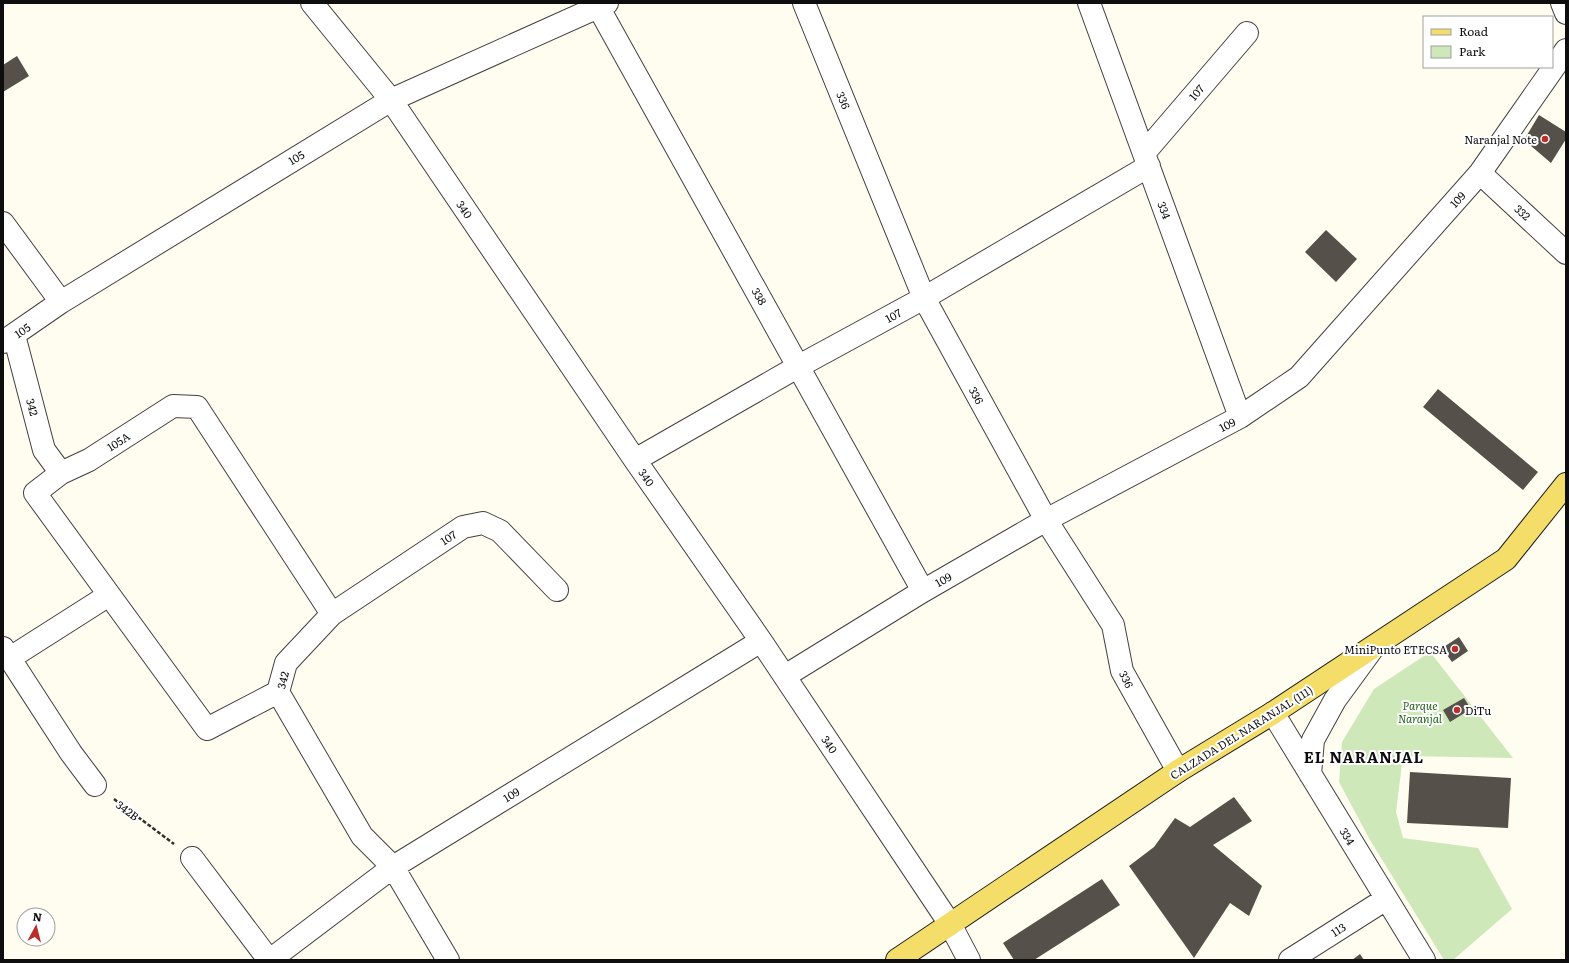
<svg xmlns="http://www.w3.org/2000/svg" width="1569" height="963" font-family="Literata,serif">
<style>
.green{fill:#cee8ba}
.building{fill:#56504a}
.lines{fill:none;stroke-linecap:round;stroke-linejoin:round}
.minor-casing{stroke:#414141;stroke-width:24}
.major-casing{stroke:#1f1f1f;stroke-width:24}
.path{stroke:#303030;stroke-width:2.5;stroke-dasharray:4 2;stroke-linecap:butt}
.minor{stroke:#fff;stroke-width:22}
.major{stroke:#f4de69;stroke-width:22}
.poi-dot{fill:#ba2f2a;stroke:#fff;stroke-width:1.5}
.labels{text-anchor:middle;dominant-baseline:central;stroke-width:4;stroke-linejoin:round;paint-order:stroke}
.street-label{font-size:11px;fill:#0e0e0e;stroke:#fff}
.poi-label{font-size:11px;fill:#0e0e0e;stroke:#fff;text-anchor:end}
.park-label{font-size:11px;font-style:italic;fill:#286420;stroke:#fff}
.district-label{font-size:15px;font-weight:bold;letter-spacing:1px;fill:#0e0e0e;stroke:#fff}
</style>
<rect width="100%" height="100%" fill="#fefdef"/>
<path class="green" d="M1430,652L1513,758L1403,756L1396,812L1403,838L1478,848L1512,909L1453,960H1444L1370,840L1339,782L1342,742L1374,689Z"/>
<path class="building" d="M17,56L29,76L3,92V65Z
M1539,115L1566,132V139L1551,163L1524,140Z
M1326,230L1357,259L1336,282L1305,252Z
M1438,389L1538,472L1523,490L1423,407Z
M1459,637L1468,651L1452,662L1442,648Z
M1464,698L1471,709L1450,722L1443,710Z
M1410,772L1511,778L1508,828L1407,823Z
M1234,797L1252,821L1213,845L1262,886L1249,916L1230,903L1194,958L1129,866L1154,847L1175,818L1190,827Z
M1102,879L1120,905L1034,960H1014L1003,943Z
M1360,954L1364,960H1352Z"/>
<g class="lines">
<defs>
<path id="minor" d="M312,3L391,100L635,460L761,641L950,924L969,960
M596,3L923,591
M804,3L924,298L1046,520L1113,625L1122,671L1178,771
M1089,3L1240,417
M1562,3L1566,13
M1145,152L1247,33
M1480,173L1566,253
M3,223L61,302
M14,335L44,450L61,473
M3,342L61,302L391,100L607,3
M635,460L799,366L924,298L1149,166
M3,648L71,753L95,785
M10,658L109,595
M785,676L923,591L1046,520L1240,417L1299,377L1480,173L1566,50
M278,692L207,729L35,493L61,473L89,460L173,406L197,407L332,614
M1273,713L1424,960
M1310,774L1313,740L1335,700L1373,648
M192,858L269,960
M270,960L393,867L761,641
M448,960L393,867L362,836L278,692L286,663L332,614L463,527L483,523L500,531L557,590
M1290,960L1386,899"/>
<path id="major" d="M897,960L1178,771L1273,713L1506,559L1566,484"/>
</defs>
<use href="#minor" class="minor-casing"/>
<use href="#major" class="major-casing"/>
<path class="path" d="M114,799L174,844"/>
<use href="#minor" class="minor"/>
<use href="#major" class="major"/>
</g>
<g class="poi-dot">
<circle cx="1545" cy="139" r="4"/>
<circle cx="1455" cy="649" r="4"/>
<circle cx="1457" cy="710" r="4"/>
</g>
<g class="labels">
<g class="street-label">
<text transform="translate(1196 92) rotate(-50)">107</text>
<text transform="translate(844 100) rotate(68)">336</text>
<text transform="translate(296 157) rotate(-31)">105</text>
<text transform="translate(1457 199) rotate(-48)">109</text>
<text transform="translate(465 209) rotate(56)">340</text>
<text transform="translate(1165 210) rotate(70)">334</text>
<text transform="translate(1523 212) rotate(42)">332</text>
<text transform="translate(760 296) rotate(61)">338</text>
<text transform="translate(893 315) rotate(-29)">107</text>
<text transform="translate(22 330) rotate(-35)">105</text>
<text transform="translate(977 395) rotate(61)">336</text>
<text transform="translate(33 407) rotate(76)">342</text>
<text transform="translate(1227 424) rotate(-28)">109</text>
<text transform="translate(118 441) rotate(-33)">105A</text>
<text transform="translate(647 477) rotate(55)">340</text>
<text transform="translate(448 537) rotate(-34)">107</text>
<text transform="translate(943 579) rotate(-30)">109</text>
<text transform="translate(1127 679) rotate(64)">336</text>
<text transform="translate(282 680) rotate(-76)">342</text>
<text transform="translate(1241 732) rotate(-32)">CALZADA DEL NARANJAL (111)</text>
<text transform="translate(830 744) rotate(56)">340</text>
<text transform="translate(511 794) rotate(-32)">109</text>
<text transform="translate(128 810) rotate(37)">342B</text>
<text transform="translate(1348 836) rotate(59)">334</text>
<text transform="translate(1338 929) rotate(-33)">113</text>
</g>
<g class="poi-label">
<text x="1537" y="139">Naranjal Note</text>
<text x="1447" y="649">MiniPunto ETECSA</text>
<text x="1465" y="710" text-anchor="start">DiTu</text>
</g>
<g class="park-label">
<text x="1420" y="705">Parque<tspan x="1420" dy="13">Naranjal</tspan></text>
</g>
<g class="district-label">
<text x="1364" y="756">EL NARANJAL</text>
</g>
</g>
<rect width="1569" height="963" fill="none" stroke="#0e0e0e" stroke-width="8"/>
<rect x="1423" y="16" width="130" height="52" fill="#ffffff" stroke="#9f9f9f"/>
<rect x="1431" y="29" width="20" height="6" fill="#f4de69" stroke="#9f9f9f"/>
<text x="1459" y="36" font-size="12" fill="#0e0e0e">Road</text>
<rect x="1431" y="46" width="20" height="12" fill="#cee8ba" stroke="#9f9f9f"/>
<text x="1459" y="56" font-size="12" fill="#0e0e0e">Park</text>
<g transform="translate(36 927) rotate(7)"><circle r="19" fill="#ffffff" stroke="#9f9f9f"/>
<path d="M0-3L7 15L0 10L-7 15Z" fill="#ba2f2a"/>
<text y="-6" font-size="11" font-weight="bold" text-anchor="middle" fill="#0e0e0e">N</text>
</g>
</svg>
